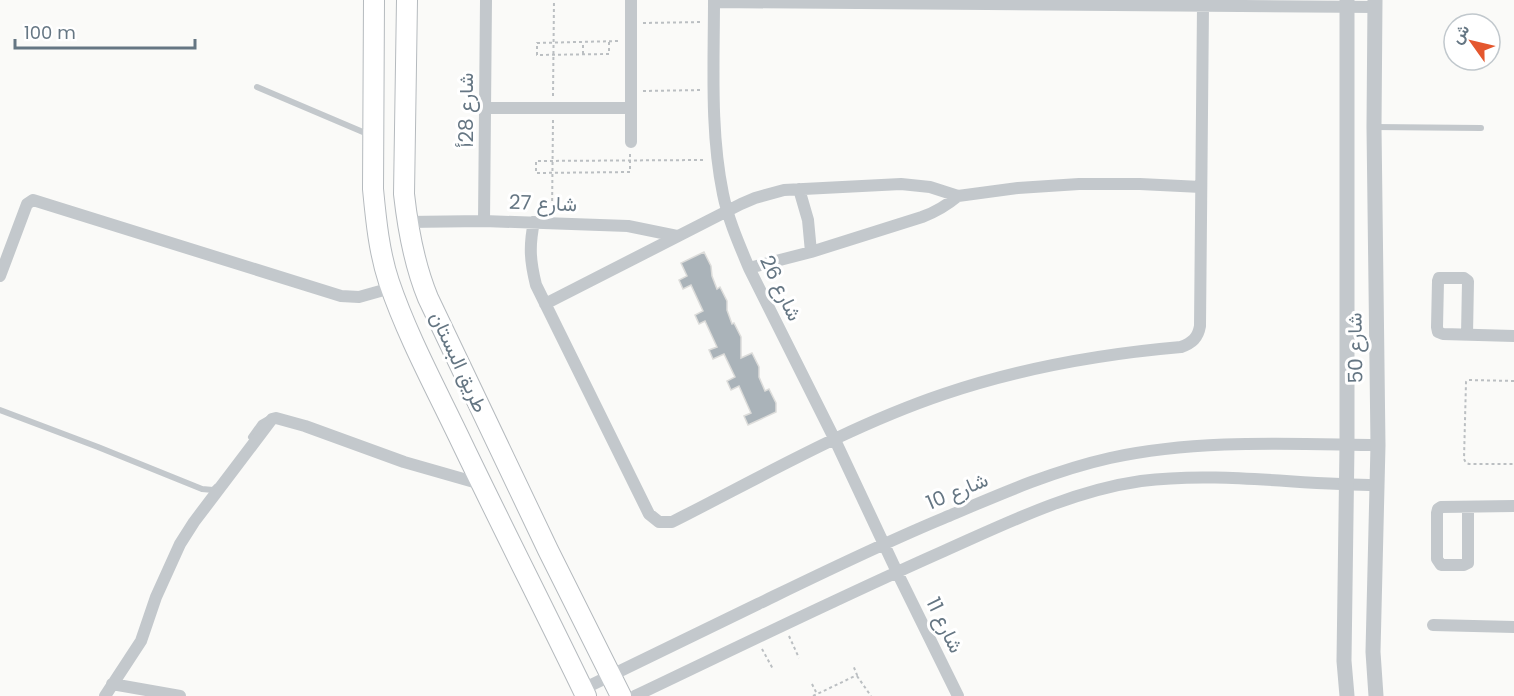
<svg xmlns="http://www.w3.org/2000/svg" width="1514" height="696" font-family="Poppins,Vazirmatn,sans-serif">
<style>
.building{fill:#aab3b9;stroke:#dcdcda;stroke-width:1.5}
.lines{fill:none;stroke-linecap:round;stroke-linejoin:round}
.primary-casing{stroke:#b5babe;stroke-width:22}
.path{stroke:#bbbfc2;stroke-width:2;stroke-dasharray:3 3;stroke-linecap:butt}
.service{stroke:#c3c8cc;stroke-width:6}
.minor{stroke:#c3c8cc;stroke-width:12}
.tertiary{stroke:#c3c8cc;stroke-width:15}
.primary{stroke:#fff;stroke-width:20}
.labels{text-anchor:middle;dominant-baseline:central;stroke-width:6;stroke-linejoin:round;paint-order:stroke}
.street-label{font-size:20px;fill:#657683;stroke:#fff}
</style>
<rect width="100%" height="100%" fill="#fafaf8"/>
<path class="building" d="M704,252L711,266L712,276L717,289L720,287L727,301V310L732,324L734,323L741,337V358L752,353L759,367V377L765,391L769,389L776,403V412L748,425L744,416L751,413L739,386L731,390L727,381L735,377L724,354L713,359L709,350L717,347L705,321L699,324L695,315L703,311L691,285L683,289L679,280L687,276L681,263Z"/>
<g class="lines">
<defs>
<path id="primary" d="M374,0L373,189C376,220 379,252 389,282C407,335 434,385 458,435C500,523 544,609 586,696
M407,0L404,194C408,230 414,264 428,298L548,550L621,696"/>
</defs>
<use href="#primary" class="primary-casing"/>
<path class="path" d="M643,23L703,22
M609,42V54L537,55V43L619,41
M583,54V42
M643,91L703,90
M553,96L554,0
M630,154V172L536,173V161L705,160
M552,213L553,120
M1514,381L1468,380L1466,382L1464,459L1466,463L1469,464H1514
M789,636L799,658
M762,649L773,669
M857,676L871,696
M812,684L817,694
M813,696L857,675L853,665"/>
<path class="service" d="M257,87L370,135
M1375,127L1481,128
M0,410L98,447L202,489L213,490L216,487
M251,437L261,423L268,419"/>
<path class="minor" d="M714,0C714,64 710,131 723,194C728,219 739,244 749,268L835,440L897,572L958,696
M714,2L1375,7
M485,108H631
M631,142V0
M799,189L808,220L811,252
M484,221L486,0
M407,222L484,221L628,226L677,236
M534,222C529,246 530,261 536,285L649,514L659,522H672C761,477 849,426 944,394C1021,368 1100,354 1181,347C1192,343 1198,338 1200,326L1203,6
M749,268L811,252L922,217C936,212 946,206 958,196
M0,276L27,204L33,200L341,296L359,297L391,288
M545,304L741,204L755,198L784,190L901,184L930,187L958,196L1018,188L1079,184H1140L1201,187
M1467,335L1468,281L1464,278H1439L1438,281L1437,327L1438,332L1443,334L1514,336
M1468,507V563L1464,565H1441L1437,559V513L1438,509L1441,507L1514,506
M1433,625L1514,627
M112,684L180,696
M583,689C641,661 700,632 758,604C820,574 881,544 944,518C998,495 1052,471 1110,458C1199,439 1288,444 1378,445
M105,696L141,641L156,597L180,544L194,522L272,419L276,418L305,426L404,462L481,484
M635,696C738,647 840,597 944,551C1007,523 1071,491 1141,481C1219,471 1298,485 1377,485"/>
<path class="tertiary" d="M1347,0V445L1344,661L1347,696
M1375,0L1374,127L1378,445L1373,652L1376,696"/>
<use href="#primary" class="primary"/>
</g>
<g class="labels">
<g class="street-label">
<text transform="translate(466 110) rotate(-90)">شارع 28أ</text>
<text transform="translate(543 203) rotate(2)">شارع 27</text>
<text transform="translate(781 288) rotate(64)">شارع 26</text>
<text transform="translate(1355 348) rotate(-91)">شارع 50</text>
<text transform="translate(459 362) rotate(65)">طريق البستان</text>
<text transform="translate(957 491) rotate(-23)">شارع 10</text>
<text transform="translate(945 625) rotate(64)">شارع 11</text>
</g>
</g>
<g transform="translate(1472 42) rotate(304)"><circle r="28" fill="#ffffff" stroke="#c1c8cd" stroke-width="1.5"/>
<path d="M0-4.5L10 22L0 15L-10 22Z" fill="#e4572e"/>
<text y="-9" font-size="16" font-weight="bold" text-anchor="middle" fill="#657683">ش</text>
</g>
<path d="M15 39v9h180v-9" fill="none" stroke="#657683" stroke-width="3"/>
<text x="24" y="39" font-size="18" fill="#657683" stroke="#ffffff" stroke-width="4.5" paint-order="stroke">100 m</text>
</svg>
